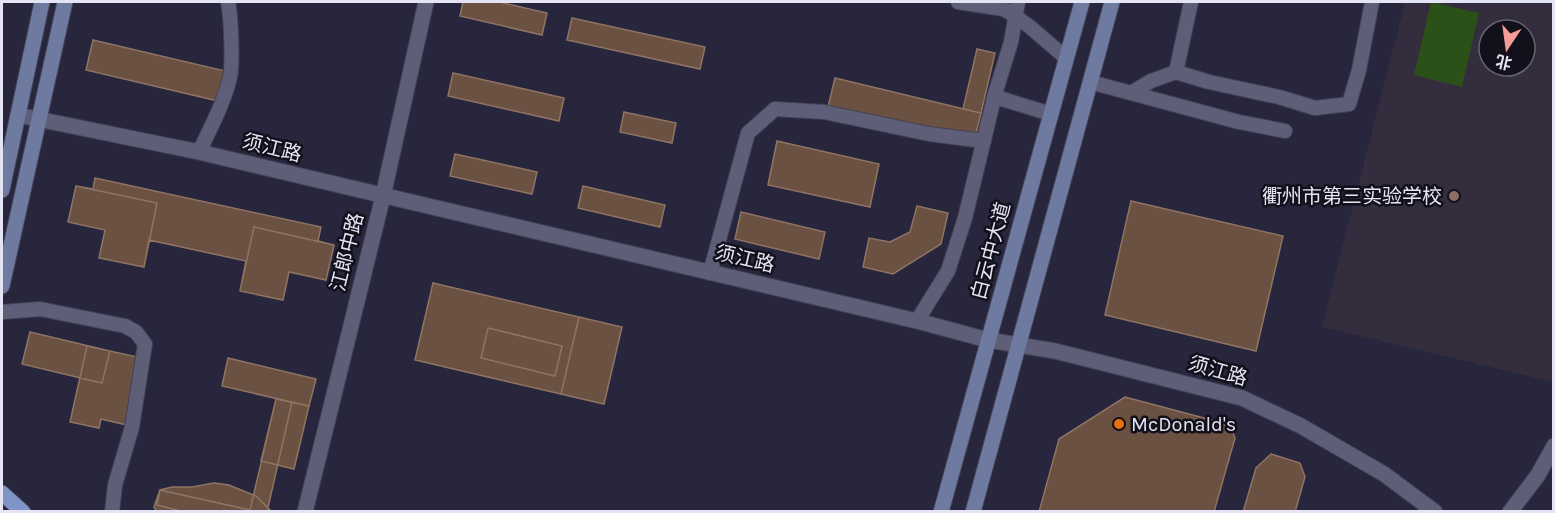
<svg xmlns="http://www.w3.org/2000/svg" width="1555" height="513" font-family="Karla,'Noto Sans SC',sans-serif">
<style>
.education{fill:#332d3d;fill-rule:evenodd}
.green{fill:#2b5119}
.building{fill:#6a5141;stroke:#8f7464;stroke-width:1.5}
.lines{fill:none;stroke-linecap:round;stroke-linejoin:round}
.minor-casing{stroke:#434255;stroke-width:16}
.tertiary-casing{stroke:#434255;stroke-width:17}
.secondary-casing{stroke:#434255;stroke-width:17}
.primary-casing{stroke:#434255;stroke-width:17}
.minor{stroke:#5e5e78;stroke-width:14}
.tertiary{stroke:#5e5e78;stroke-width:15}
.secondary{stroke:#6f7aa0;stroke-width:15}
.primary{stroke:#8095c7;stroke-width:15}
.education-dot{fill:#8d6e63;stroke:#11101b;stroke-width:2}
.food-dot{fill:#e8710a;stroke:#11101b;stroke-width:2}
.labels{text-anchor:middle;dominant-baseline:central;stroke-width:5;stroke-linejoin:round;paint-order:stroke}
.street-label{font-size:20px;fill:#e4e4f4;stroke:#11101b}
.poi-label{font-size:20px;fill:#e4e4f4;stroke:#11101b;text-anchor:end}
</style>
<rect width="100%" height="100%" fill="#27263d"/>
<path class="education" d="M1405,2H1553V382L1322,327ZM1489,30H1525V66H1489Z"/>
<path class="green" d="M1431,2L1479,13L1462,87L1414,75Z"/>
<path class="building" d="M463,2H499L547,13L542,35L460,16Z
M572,18L705,47L700,69L567,40Z
M93,40L225,71L218,101L86,70Z
M977,49L995,53L981,113L963,109Z
M453,73L564,98L559,121L448,96Z
M835,78L981,113L974,142L828,107Z
M624,112L676,123L672,143L620,132Z
M777,141L879,164L870,207L768,185Z
M455,154L537,172L532,194L450,176Z
M95,178L321,227L318,241L334,245L326,280L289,272L283,300L240,291L246,261L149,240L144,267L99,258L105,230L68,222L76,186L93,189Z
M76,186L157,203L144,267L99,258L105,230L68,222Z
M583,186L665,205L660,227L578,208Z
M1131,201L1283,236L1256,351L1105,315Z
M917,206L948,213L941,244L893,274L863,267L869,238L890,242L910,232Z
M741,212L825,232L819,259L735,239Z
M254,227L334,245L326,280L289,272L283,300L240,291Z
M433,283L622,327L604,404L415,360Z
M579,317L622,327L604,404L561,394Z
M488,328L562,346L555,376L481,358Z
M30,332L110,351L102,383L22,364Z
M87,346L142,358L127,425L101,419L99,428L70,422Z
M228,358L316,379L309,406L222,386Z
M1125,397L1230,425L1235,438L1214,512H1039L1059,439Z
M276,399L309,406L294,469L261,461Z
M276,399L292,402L267,512H254L250,510Z
M1271,454L1300,463L1305,477L1295,512H1243L1256,468Z
M214,483L229,485L256,496L272,512H157L154,507L160,490L172,487H192Z
M160,490L250,510L254,512H184L157,505Z"/>
<g class="lines">
<defs>
<path id="minor" d="M958,2L1004,9L1029,26L1066,58
M1176,72L1191,2
M1090,82L1131,93L1151,81L1176,72L1209,82L1279,97L1315,108L1349,104L1359,70L1372,2
M1131,93L1239,122L1285,131
M995,94L1002,99L1051,114
M199,152C210,129 224,103 230,77C233,63 231,16 228,2
M710,273L748,133L775,109L824,112L929,134L984,141
M2,312L40,309L125,326L136,332L145,344L132,427L115,485L112,512
M917,321L948,271L965,218L995,94L1011,42L1018,2"/>
<path id="tertiary" d="M18,115L199,152L921,322L988,340L1055,351L1242,398L1301,426L1384,474L1435,512
M305,512L383,196L426,2
M1510,512L1538,475L1554,446"/>
<path id="secondary" d="M2,190L42,2
M2,286L65,2
M941,512L1082,2
M973,512L1112,2"/>
<path id="primary" d="M2,493L23,512"/>
</defs>
<use href="#minor" class="minor-casing"/>
<use href="#tertiary" class="tertiary-casing"/>
<use href="#secondary" class="secondary-casing"/>
<use href="#primary" class="primary-casing"/>
<use href="#minor" class="minor"/>
<use href="#tertiary" class="tertiary"/>
<use href="#secondary" class="secondary"/>
<use href="#primary" class="primary"/>
</g>
<circle class="education-dot" cx="1454" cy="196" r="6"/>
<circle class="food-dot" cx="1119" cy="424" r="6"/>
<g class="labels">
<g class="street-label">
<text transform="translate(272 148) rotate(14)">须江路</text>
<text transform="translate(991 251) rotate(-75)">白云中大道</text>
<text transform="translate(347 252) rotate(-76)">江郎中路</text>
<text transform="translate(745 259) rotate(13)">须江路</text>
<text transform="translate(1218 371) rotate(16)">须江路</text>
</g>
<g class="poi-label">
<text x="1442" y="196">衢州市第三实验学校</text>
<text x="1131" y="424" text-anchor="start">McDonald's</text>
</g>
</g>
<rect width="1555" height="513" fill="none" stroke="#e4e4f4" stroke-width="6"/>
<g transform="translate(1507 48) rotate(193)"><circle r="28" fill="#11101b" stroke="#656572" stroke-width="1.5"/>
<path d="M0-4.5L10 22L0 15L-10 22Z" fill="#f59c96"/>
<text y="-9" font-size="16" font-weight="bold" text-anchor="middle" fill="#e4e4f4">北</text>
</g>
</svg>
